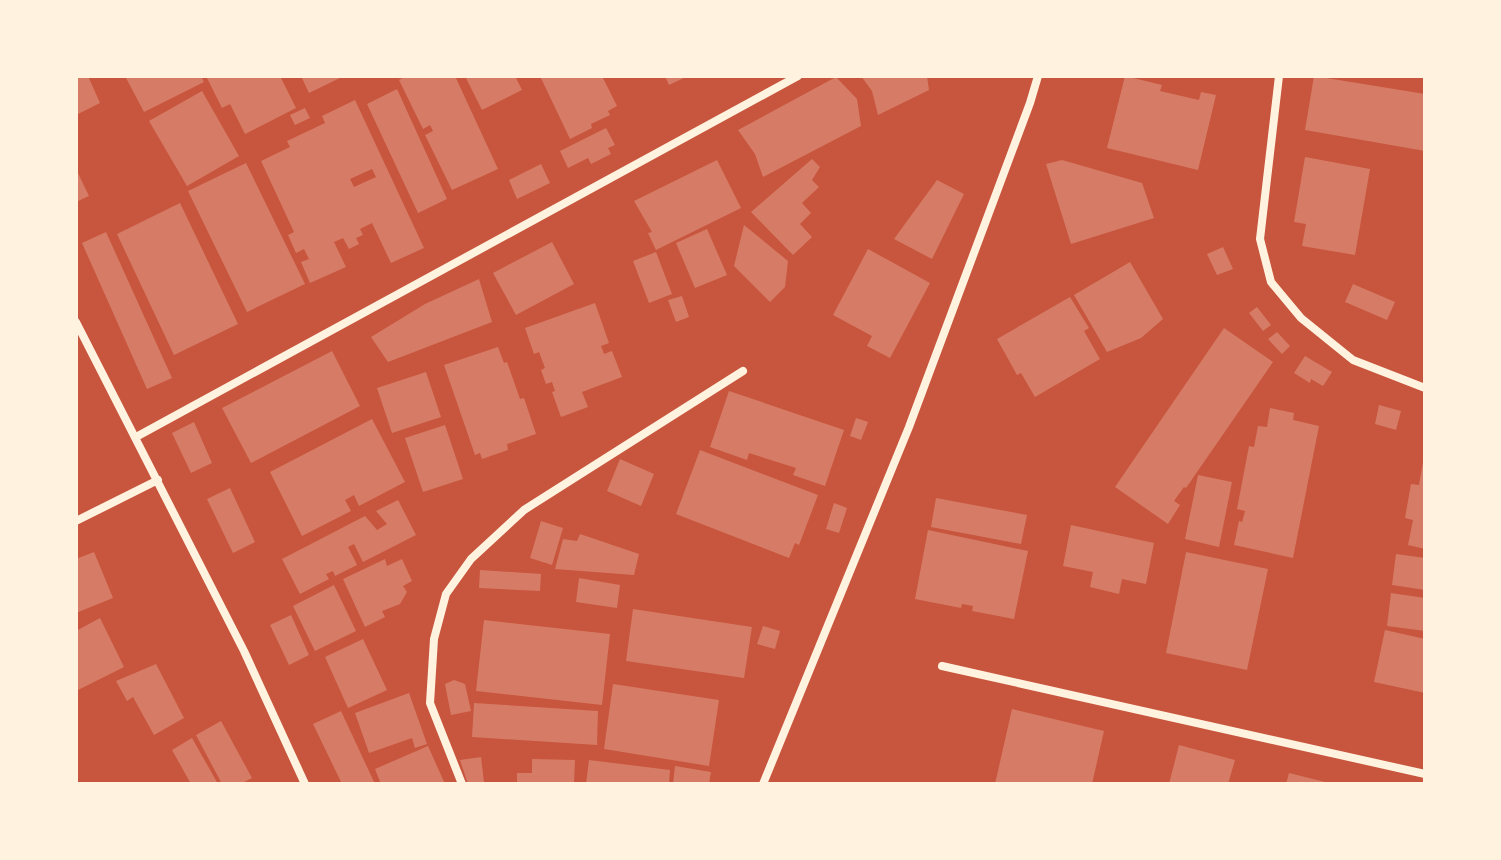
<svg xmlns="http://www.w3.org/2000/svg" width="1501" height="860" font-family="Rubik,sans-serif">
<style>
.building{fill:#d67c66;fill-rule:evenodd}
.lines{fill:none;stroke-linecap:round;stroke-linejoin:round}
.minor{stroke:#fff3e0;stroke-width:8}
</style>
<rect width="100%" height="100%" fill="#c8553d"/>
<path class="building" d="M76,76H88L100,103L76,115Z
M125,76H201L204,82L144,112Z
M206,76H280L296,108L245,134L230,104L222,108Z
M301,76H344L309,93Z
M406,76H455L498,169L452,190L425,135L433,131L430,125L423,129L399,80Z
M465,76H515L522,90L482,110Z
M540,76H602L617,106L608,111L610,115L591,124L592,128L570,139Z
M665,76H688L669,85Z
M861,76H927L929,90L878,115L872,91Z
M1125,76L1162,85L1160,91L1199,100L1201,92L1216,95L1198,170L1107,148Z
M1314,76L1425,94V151L1305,130Z
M836,77L857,99L861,126L763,177L755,154L738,130Z
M397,89L447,199L418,213L367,104Z
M202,91L239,156L187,186L149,121Z
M355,100L424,248L391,263L372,223L360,229L363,235L356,238L359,244L349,249L343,238L334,242L346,267L310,283L301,262L309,259L304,249L296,253L288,235L294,232L261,161L290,147L287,141L325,123L322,116ZM372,169L376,177L354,187L350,179Z
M305,108L310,118L295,125L290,115Z
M606,128L615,145L608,148L611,154L591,164L588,158L568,168L560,151Z
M1305,157L1370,169L1355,255L1302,246L1306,224L1294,222Z
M812,159L820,167L812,180L819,187L802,203L811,213L800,224L812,237L793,255L751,212Z
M717,160L741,208L656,250L648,233L652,232L634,201Z
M1062,160L1142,183L1154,218L1071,244L1046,164Z
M246,163L305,284L247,312L188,191Z
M541,164L550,183L517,199L509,180Z
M76,169L89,196L76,202Z
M937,180L964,194L932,259L894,239Z
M180,203L238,324L174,355L117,234Z
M744,225L788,261L785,287L770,302L734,266Z
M707,229L727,275L695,288L676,243Z
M106,232L172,378L147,389L82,243Z
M552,242L574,284L516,315L493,273Z
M1223,247L1233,269L1217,275L1207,254Z
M868,249L930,283L890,358L867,346L872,336L833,315Z
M656,252L672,294L649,303L633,261Z
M1130,262L1163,319L1141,338L1107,352L1074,295Z
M479,279L492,322L388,362L371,337L425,304Z
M1353,284L1395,302L1387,320L1345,302Z
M682,296L689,317L676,322L668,300Z
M1070,297L1089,328L1084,331L1100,359L1035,397L1021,373L1017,375L997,339Z
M595,303L609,343L601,346L604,354L612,351L622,377L582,392L588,407L561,417L552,392L555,391L552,382L546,384L541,370L545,368L539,352L534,354L525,328Z
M1257,307L1271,325L1263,331L1249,313Z
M1224,328L1273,362L1186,488L1184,487L1174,501L1180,505L1168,524L1115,487Z
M1277,332L1290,346L1282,354L1268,339Z
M498,347L504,363L507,362L520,399L524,398L536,434L507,444L508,450L482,459L480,453L475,455L444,365Z
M332,351L360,406L251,463L222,408Z
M1305,356L1332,372L1323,386L1311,379L1310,383L1294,373Z
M426,372L441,417L392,433L377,388Z
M729,391L844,430L825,486L793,475L796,468L749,453L747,460L710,447Z
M1379,405L1401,411L1396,430L1375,424Z
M1270,408L1294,413L1293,420L1319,426L1293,558L1234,545L1239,521L1242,522L1245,511L1237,509L1249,446L1254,447L1258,426L1267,427Z
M856,418L868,422L861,440L850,436Z
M372,419L405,482L359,506L354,495L345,500L351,511L302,536L270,472Z
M194,422L212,463L191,473L172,433Z
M445,425L463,479L423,492L405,438Z
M700,450L818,495L799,545L795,543L789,558L676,514Z
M620,459L654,474L641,506L607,491Z
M1423,462L1425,463V549L1408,545L1413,520L1405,518L1411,484L1419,485Z
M1198,475L1232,482L1219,547L1185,539Z
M230,488L255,542L233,553L207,499Z
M936,498L1027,515L1021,544L931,527Z
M398,500L416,535L363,562L354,544L348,547L357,565L335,576L333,571L326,574L329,579L300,594L282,559L365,516L377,530L387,524L376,511Z
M834,503L847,508L839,533L826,529Z
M541,521L563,528L552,565L530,558Z
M1071,525L1154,543L1146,584L1122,579L1119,594L1090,587L1093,572L1063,566Z
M928,530L1028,551L1014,619L972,611L973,606L962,604L961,608L915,599Z
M580,534L639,554L634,575L555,569L563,539L577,541Z
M94,552L113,598L76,613V559Z
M1186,552L1268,569L1247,670L1166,653Z
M1396,554L1425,558V590L1392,585Z
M385,559L387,566L402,559L412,581L403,586L407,592L400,604L382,611L385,617L365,627L343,579Z
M480,570L541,574L540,591L479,588Z
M579,578L620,585L617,608L576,602Z
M334,585L356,631L315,651L293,606Z
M1391,593L1425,598V631L1387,626Z
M633,609L752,627L744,678L626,661Z
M291,615L309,655L289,665L270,625Z
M100,618L124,667L76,691V631Z
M484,620L610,634L602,705L476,691Z
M763,626L780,631L775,649L757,644Z
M1385,630L1425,639V693L1374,682Z
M363,639L387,690L348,708L325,657Z
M156,664L184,718L154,735L133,697L127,701L116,681Z
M454,680L465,684L471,711L451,715L445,684Z
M613,684L719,700L709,766L604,749Z
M409,693L427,744L415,748L412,738L369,753L355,713Z
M474,703L598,711L597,745L472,737Z
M1012,709L1104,731L1092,784H995Z
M341,711L375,784H342L313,724Z
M221,721L252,778L240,784H222L196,735Z
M192,738L218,784H191L172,750Z
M1179,745L1235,760L1228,784H1169Z
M428,746L445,784H381L375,769Z
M481,757L484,782L468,784L460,760Z
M532,759L575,760L574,784H517V773H532Z
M589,760L670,770L669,784H586Z
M675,766L711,772L709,784H673Z
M1289,773L1329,783V784H1286Z"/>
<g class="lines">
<path class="minor" d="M1279,76L1260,239L1271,282L1301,318L1353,360L1425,388
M76,322L244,651L305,784
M136,437L798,76
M76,521L158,480
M942,666L1425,774
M462,784L430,703L434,639L446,594L471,559L524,510L743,371
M763,784L909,427L1030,103L1038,76"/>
</g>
<rect width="1501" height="860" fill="none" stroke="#fff3e0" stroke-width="156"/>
</svg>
